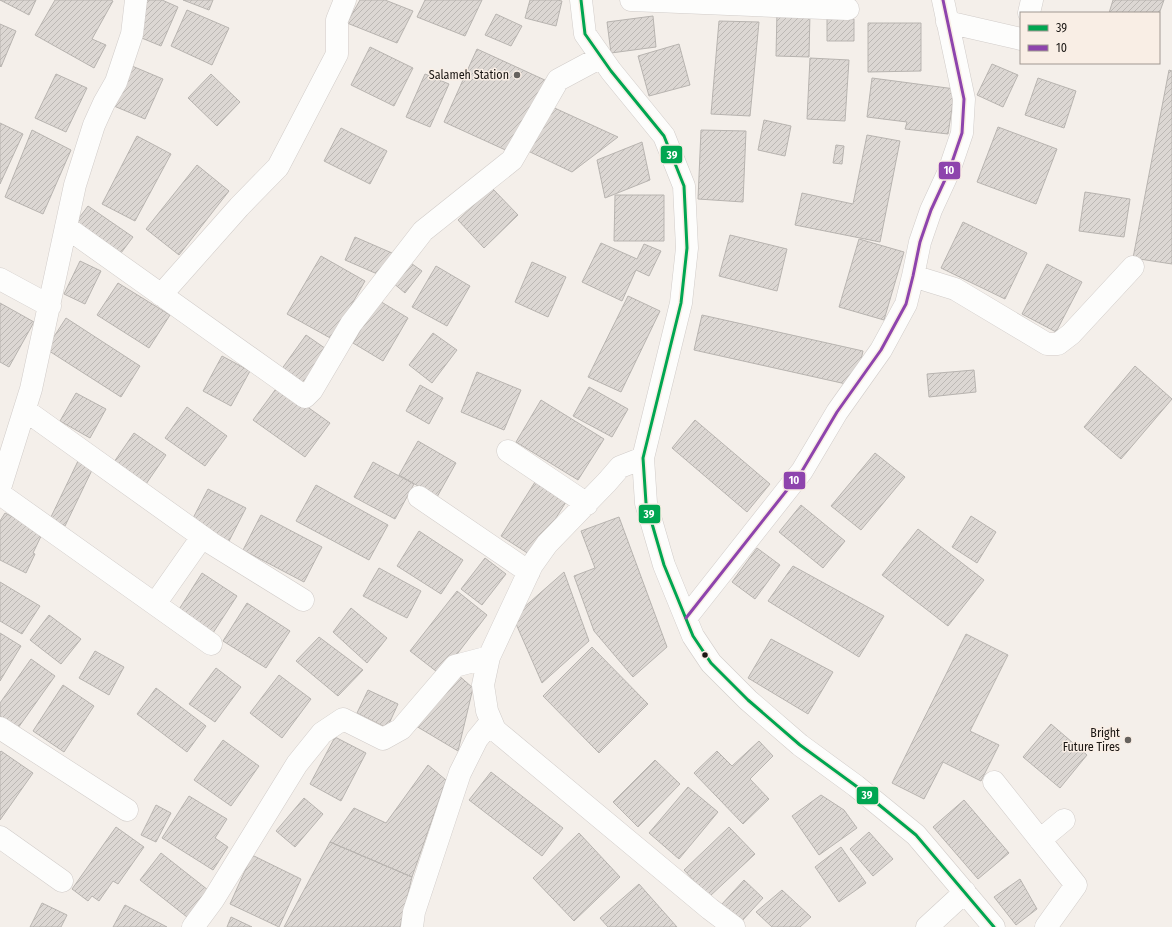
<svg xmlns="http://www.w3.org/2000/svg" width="1172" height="927" font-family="'Fira Sans Condensed',sans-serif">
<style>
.building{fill:url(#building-hatch);stroke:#b8b4b0}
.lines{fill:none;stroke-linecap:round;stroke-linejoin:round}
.minor-casing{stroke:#d1ccc9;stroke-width:23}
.minor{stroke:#fdfdfc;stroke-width:22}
.bus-1-casing{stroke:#f9eee5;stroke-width:6}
.bus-2-casing{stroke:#f9eee5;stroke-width:6}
.bus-1{stroke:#00a651;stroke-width:3}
.bus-2{stroke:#8e44ad;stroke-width:3}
.poi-dot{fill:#66625e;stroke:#f9eee5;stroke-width:1.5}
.bus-dot{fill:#1a1613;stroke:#f9eee5;stroke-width:1.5}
.labels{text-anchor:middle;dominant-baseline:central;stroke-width:3;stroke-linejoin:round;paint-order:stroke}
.poi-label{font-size:12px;fill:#1a1613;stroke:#f9eee5;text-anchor:end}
.line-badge{stroke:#f9eee5;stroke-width:1.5}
.badge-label{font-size:11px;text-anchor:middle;font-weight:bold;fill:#fff}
</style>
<defs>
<pattern id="building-hatch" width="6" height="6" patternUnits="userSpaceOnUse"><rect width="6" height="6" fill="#dcd7d3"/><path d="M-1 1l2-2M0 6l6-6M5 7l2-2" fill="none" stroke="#bcb8b4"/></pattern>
</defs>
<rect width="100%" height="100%" fill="#f4efea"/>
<path class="building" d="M0,0H36L29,15Z
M55,0H111L113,1L92,39L106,45L94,68L35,35Z
M147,0H162L178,7L161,46L132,34Z
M183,0H213L209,10Z
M360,0H385L413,11L397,43L347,23Z
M425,0H482L465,36L417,17Z
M530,0H557L562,1L556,26L525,18Z
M1113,0H1164L1159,14V13H1109Z
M187,10L229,28L212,65L171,46Z
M777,11L810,12L809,57L776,56Z
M496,14L522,26L511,46L485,35Z
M653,16L656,47L611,53L607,22Z
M827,19H854V41H827Z
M719,21L759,22L750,116L711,114Z
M868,23H921V71L868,72Z
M0,24L16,31L1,67L0,66Z
M679,44L690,85L649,96L638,56Z
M370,47L413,68L394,106L351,85Z
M477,49L547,81L512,153L444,122Z
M810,58L849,60L845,121L807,119Z
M992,64L1018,75L1003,107L977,95Z
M132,66L163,79L145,119L114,106Z
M1169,70L1172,71V264L1133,258Z
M56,74L87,88L66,132L35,118Z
M211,74L240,102L217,126L188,98Z
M425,74L449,84L430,127L406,117Z
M872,78L955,89L948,134L905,129L907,122L867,117Z
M1038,78L1076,91L1064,128L1025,115Z
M548,105L618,137L572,172L526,150Z
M764,120L791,126L785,156L758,150Z
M0,123L23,134L0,184Z
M998,127L1057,149L1036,204L977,182Z
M341,128L387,151L370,184L324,161Z
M32,130L71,150L43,214L5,197Z
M701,130L746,131L743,202L698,199Z
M867,135L900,141L880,242L795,225L802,193L853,204Z
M137,136L171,154L135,221L102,204Z
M642,142L650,180L605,198L597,160Z
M836,145L844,146L842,164L833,163Z
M197,165L229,191L179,255L146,229Z
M492,188L518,215L484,248L458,220Z
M1085,192L1130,199L1124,237L1079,231Z
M615,195H664V241H614Z
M88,206L133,237L121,253L76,222Z
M963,222L1027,253L1005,299L941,268Z
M730,235L787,249L777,291L719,276Z
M355,237L392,253L382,276L345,260Z
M859,239L904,252L884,320L839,307Z
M601,243L637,259L644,244L661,251L649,276L636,270L622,301L582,282Z
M321,256L365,281L332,339L287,314Z
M80,261L101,271L85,304L64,294Z
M408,261L422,271L405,293L392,282Z
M532,262L566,277L548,317L515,302Z
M1047,264L1082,282L1056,332L1022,314Z
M436,266L470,286L447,326L412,307Z
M118,283L170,315L149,348L97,315Z
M628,296L660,311L621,392L588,377Z
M378,300L408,318L383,361L353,343Z
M0,303L34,322L9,367L0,362Z
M702,315L863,351L855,386L694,350Z
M66,318L140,366L121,397L46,349Z
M433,333L457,350L432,383L409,365Z
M306,335L329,351L304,386L281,370Z
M222,356L250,371L231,406L203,391Z
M1135,366L1172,399L1121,459L1084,427Z
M974,370L976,392L929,397L927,374Z
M477,372L521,390L504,430L461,412Z
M420,385L443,398L429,424L406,411Z
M278,386L330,423L305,457L253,420Z
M589,387L628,409L612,437L573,416Z
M76,393L106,409L90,438L60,421Z
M541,400L604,439L578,480L516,442Z
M187,407L227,436L205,466L165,438Z
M695,420L770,484L747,512L672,448Z
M134,433L166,455L146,484L114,462Z
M418,441L456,463L437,497L399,475Z
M875,453L905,477L861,530L831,506Z
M78,461L93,468L65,526L50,519Z
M373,462L414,484L395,519L354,497Z
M535,482L566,502L532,556L501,536Z
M316,485L388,525L369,560L296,521Z
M208,489L246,508L228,543L190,524Z
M801,505L845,541L823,568L779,532Z
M5,513L43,532L33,553L35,554L26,573L0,560V521Z
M261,515L322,547L304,582L243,550Z
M971,516L996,532L977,563L952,547Z
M619,517L667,647L633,677L594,631L574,576L595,568L581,531Z
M918,529L984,580L948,626L882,575Z
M419,531L463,560L441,594L397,566Z
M757,548L780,565L755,599L732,582Z
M485,558L506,574L482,605L461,589Z
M793,566L884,616L859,657L768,601Z
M379,568L421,591L407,618L363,596Z
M564,572L589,641L542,683L513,617Z
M202,573L237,596L211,636L176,614Z
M0,582L40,606L22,634L0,621Z
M457,591L487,615L441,675L410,651Z
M247,603L290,631L266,668L223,641Z
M351,608L387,638L367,663L333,632Z
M49,615L81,639L61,664L30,640Z
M0,633L21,646L0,681Z
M966,634L1008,655L970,731L999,745L981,781L943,762L924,799L892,783Z
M319,637L363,670L338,696L296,661Z
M771,639L833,672L808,714L748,678Z
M592,647L648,704L599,753L543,696Z
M95,651L124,667L109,695L79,678Z
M31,659L55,676L18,728L0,716V703Z
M216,668L241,687L215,722L189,704Z
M457,674L473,688L458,751L416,726Z
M279,675L311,699L282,738L250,713Z
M63,685L94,706L64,752L33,731Z
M156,688L206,726L187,752L137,714Z
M368,690L398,704L387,728L357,713Z
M1051,724L1087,755L1060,788L1023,757Z
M335,737L366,753L341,801L310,784Z
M223,740L259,766L231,806L194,780Z
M759,741L773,756L750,779L769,799L743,824L694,773L717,751L732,766Z
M1,751L33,773L0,820V752Z
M655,760L680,784L638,827L613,802Z
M428,765L446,780L412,877L330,842L354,808L386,823Z
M491,772L563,828L542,856L469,800Z
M688,787L718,812L679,859L649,833Z
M821,795L844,810L857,828L819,855L792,816Z
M189,796L227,819L215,838L228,847L213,870L162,838Z
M304,798L323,814L295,847L276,831Z
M964,800L1009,853L978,879L933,827Z
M156,805L171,813L156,842L141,835Z
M116,827L144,847L118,884L113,881L99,901L92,896L88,901L72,889Z
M729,827L755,854L709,897L684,870Z
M869,832L893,859L873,876L850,849Z
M579,833L620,877L574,921L533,878Z
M330,842L412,877L400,927H284Z
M841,847L866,883L839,902L815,867Z
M161,853L208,890L187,917L140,880Z
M252,855L301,879L279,927L230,904Z
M1020,879L1037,909L1016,925L994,897Z
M744,880L763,898L741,922L722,904Z
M639,884L677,927H608L600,918Z
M782,890L811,917L800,927H772L756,912Z
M42,903L67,915L61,927H30Z
M125,905L167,927H113Z
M231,917L252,927H227Z"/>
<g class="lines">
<defs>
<path id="minor" d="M581,0L585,34L611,71L664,136L684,186L687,248L681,303L643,458L646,503L664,565L693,636L711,663L748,700L800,745L856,786L916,835L994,927
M631,0L848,9
M1029,13L1032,0
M947,22L1021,39
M66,227L305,397L312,390L351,324L423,231L512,160L558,80L601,57
M913,276L955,289L1047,344H1058L1071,334L1133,267
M0,279L50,306
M161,295L239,207L278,167L337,54V20L345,0
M25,410L211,543L303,600
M508,451L587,504
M643,458L620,467L607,482L547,544L532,565L489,657L483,685L487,711L495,730L710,909L734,927
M0,488L31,389L75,185L94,125L104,103L116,82L132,34L136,0
M0,494L211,644
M419,497L529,572
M155,604L202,537
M686,618L802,471L837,412L881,350L906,304L913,276L920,242L931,210L949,171L962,133L964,99L943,0
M0,728L127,810
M994,782L1076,885L1046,927
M0,837L62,881
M1040,840L1064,820
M193,927L213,900L297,764L322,733L343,719L383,739L401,729L455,666L489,657
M412,927L414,912L460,773L477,739L491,722
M927,927L965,892"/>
</defs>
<use href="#minor" class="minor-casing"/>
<use href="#minor" class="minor"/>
<defs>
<path id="bus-1" d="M581,0L585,34L611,71L664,136L684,186L687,248L681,303L643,458L646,503L664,565L693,636L711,663L748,700L800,745L856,786L916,835L994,927"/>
<path id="bus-2" d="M686,618L802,471L837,412L881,350L906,304L913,276L920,242L931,210L949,171L962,133L964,99L943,0"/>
</defs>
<use href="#bus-1" class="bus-1-casing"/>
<use href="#bus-2" class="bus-2-casing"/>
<use href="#bus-1" class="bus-1"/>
<use href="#bus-2" class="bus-2"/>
</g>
<g class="poi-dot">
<circle cx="517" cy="75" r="4"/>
<circle cx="1128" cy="740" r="4"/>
</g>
<circle class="bus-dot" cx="705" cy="655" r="3.5"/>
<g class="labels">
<g class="poi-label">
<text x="509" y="75">Salameh Station</text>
<text x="1120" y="733">Bright<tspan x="1120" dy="14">Future Tires</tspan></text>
</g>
</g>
<g class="line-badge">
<rect x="660" y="145" width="23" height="19" rx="4" fill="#00a651"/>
<rect x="938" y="161" width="23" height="19" rx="4" fill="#8e44ad"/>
<rect x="783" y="471" width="23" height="19" rx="4" fill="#8e44ad"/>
<rect x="638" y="504" width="23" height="20" rx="4" fill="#00a651"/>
<rect x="856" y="786" width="23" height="19" rx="4" fill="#00a651"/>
</g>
<g class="badge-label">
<text x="672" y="159">39</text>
<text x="949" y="174">10</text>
<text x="794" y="484">10</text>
<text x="649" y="518">39</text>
<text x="867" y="799">39</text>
</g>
<rect x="1020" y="12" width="140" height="52" fill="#f9eee5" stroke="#a09891"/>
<rect x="1028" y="25" width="20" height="6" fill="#00a651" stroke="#a09891"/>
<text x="1056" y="32" font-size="12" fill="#1a1613">39</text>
<rect x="1028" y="45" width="20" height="6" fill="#8e44ad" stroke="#a09891"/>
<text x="1056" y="52" font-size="12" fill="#1a1613">10</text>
</svg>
